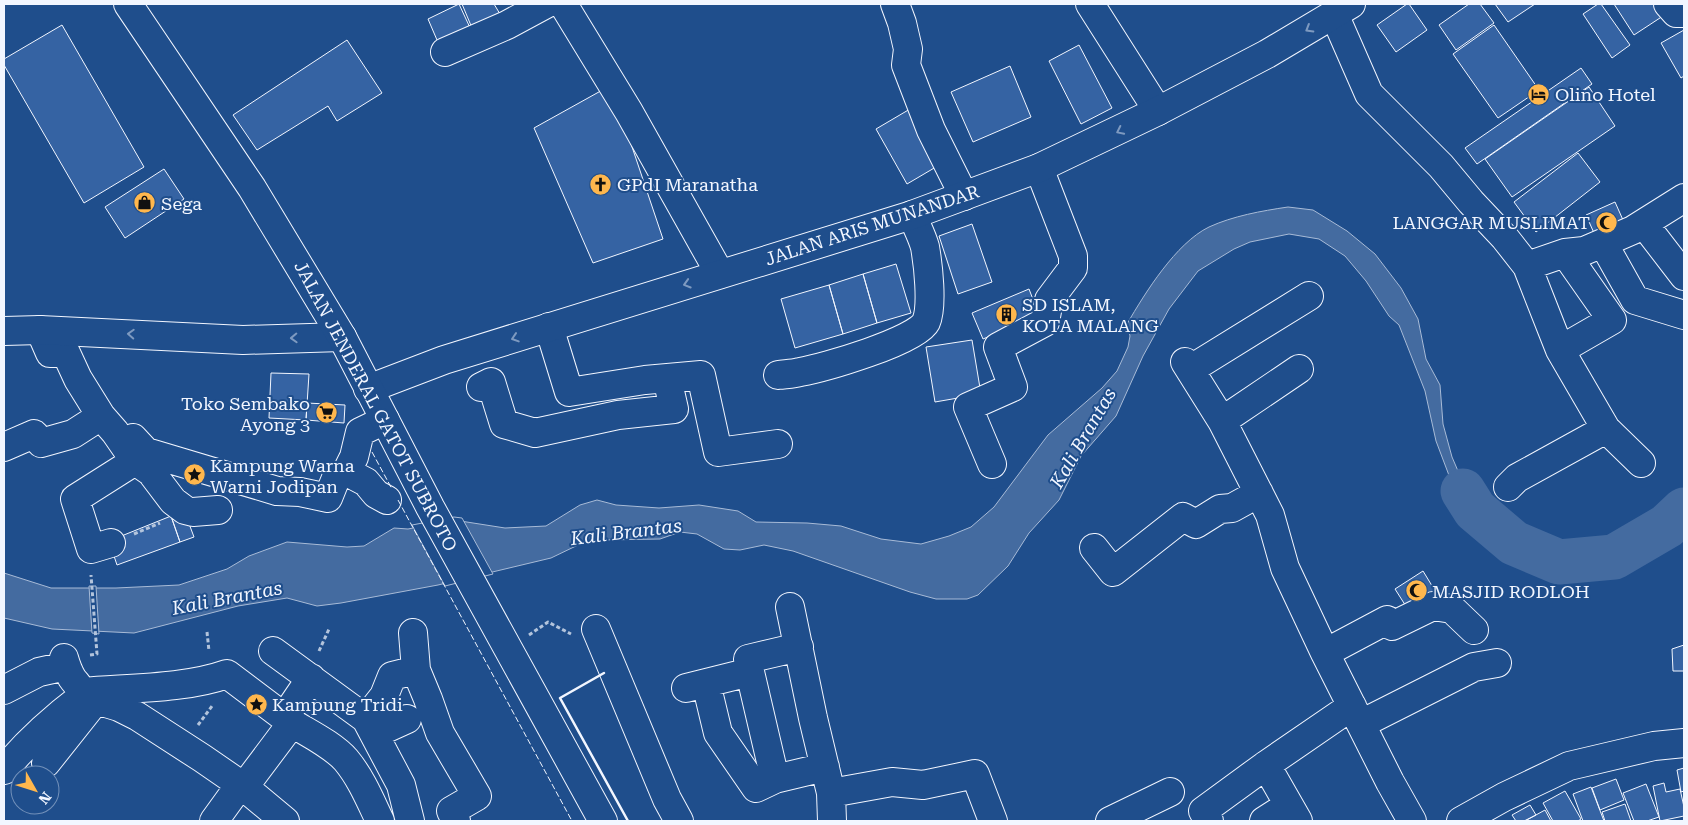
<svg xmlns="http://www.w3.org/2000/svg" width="1688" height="825" font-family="'Roboto Serif',serif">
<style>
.water{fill:#446ba0;stroke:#a8bbd7}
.pier{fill:#1f4e8c;stroke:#a8bbd7}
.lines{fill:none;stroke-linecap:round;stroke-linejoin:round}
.river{stroke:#446ba0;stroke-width:45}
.building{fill:#3563a3;stroke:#f2f6ff}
.minor-casing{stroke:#f2f6ff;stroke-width:30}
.major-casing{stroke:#f2f6ff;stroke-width:30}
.highway-casing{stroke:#f2f6ff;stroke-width:30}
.path{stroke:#b3c4dc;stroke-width:3;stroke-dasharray:4 2.5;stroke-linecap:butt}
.minor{stroke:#1f4e8c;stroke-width:28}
.major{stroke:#1f4e8c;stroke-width:28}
.highway{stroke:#1f4e8c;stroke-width:28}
.fence{stroke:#f2f6ff;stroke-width:1;stroke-dasharray:6 2.5;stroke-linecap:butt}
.wall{stroke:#f2f6ff;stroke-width:2.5}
.oneway{stroke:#7e9ac0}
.labels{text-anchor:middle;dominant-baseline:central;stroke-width:4;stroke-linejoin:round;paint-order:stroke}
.poi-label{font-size:18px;fill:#f2f6ff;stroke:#1f4e8c;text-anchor:start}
.street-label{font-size:18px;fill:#f2f6ff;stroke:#1f4e8c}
.water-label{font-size:19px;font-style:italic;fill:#f2f6ff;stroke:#1f4e8c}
</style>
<rect width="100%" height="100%" fill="#1f4e8c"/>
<path class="water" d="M1288,207L1313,210L1347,231L1375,254L1401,288L1418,319L1426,359L1440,385L1443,424L1452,457L1464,485L1486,507L1511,525L1498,545L1467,520L1456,502L1450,478L1436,441L1425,391L1399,325L1389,316L1366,281L1345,256L1319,239L1289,234L1250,242L1234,249L1198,271L1169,309L1143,356L1116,416L1081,456L1059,500L1029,533L1008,566L978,595L967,599H936L910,592L793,551L764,545L740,550L724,549L697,534L680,532L660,539L602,540L578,545L551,558L438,585L341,603L317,606L287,598L238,606L134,633L52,629L4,618V573L51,588H116L179,585L227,569L249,556L287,542L347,547L364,546L394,528L408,529L454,520L505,528L546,526L580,505L597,500L616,505L659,508L699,505L738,511L756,522L807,523L841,526L881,539L921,544L949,536L971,527L994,507L1048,435L1102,388L1117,371L1128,347L1130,336L1127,324C1145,293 1176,243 1209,227C1233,216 1261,211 1288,207Z"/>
<path class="pier" d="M454,517L462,518L493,574L445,586L412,525Z
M89,586H96L99,634L92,633Z"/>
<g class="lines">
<path class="river" d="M1463,491L1475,510L1514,543L1559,562L1614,557L1667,526L1684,510"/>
</g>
<path class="building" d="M459,4L472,32L440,47L428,19Z
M462,4H494L500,14L472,28Z
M1407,4H1409L1427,30L1396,52L1377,25Z
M1469,4H1480L1494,23L1456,50L1439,25Z
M1495,4H1535L1508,22Z
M1598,4H1601L1630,45L1612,58L1583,14Z
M1614,4H1659L1666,14L1634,35Z
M62,25L144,167L84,203L4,65V59Z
M1494,25L1539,90L1498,118L1453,54Z
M1684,30V76L1681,78L1661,43Z
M347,40L382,93L337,121L328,106L257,150L233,115Z
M1079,45L1112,108L1081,124L1049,61Z
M1010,66L1031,117L973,142L951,92Z
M1581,68L1592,84L1477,164L1465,148Z
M1589,87L1615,126L1512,197L1485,159Z
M606,88L622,117L663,239L593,263L534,128Z
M910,109L941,164L907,184L876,129Z
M1578,153L1600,182L1536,232L1514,202Z
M164,169L184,199L125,238L105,207Z
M1615,202L1627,229L1598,242L1586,215Z
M972,224L992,282L958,294L939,236Z
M896,264L911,313L877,323L863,274Z
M863,274L877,323L843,334L829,285Z
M829,285L843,334L795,348L781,299Z
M1029,289L1039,315L983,339L972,313Z
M972,340L981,394L935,402L926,347Z
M271,373L309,374L306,420L269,418Z
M307,403L345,405L344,423L306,420Z
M185,513L194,537L180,542L172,519Z
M171,516L180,542L117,565L109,541Z
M1423,571L1437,594L1409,611L1395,589Z
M1684,645V671H1673L1672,649Z
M1684,768V791L1681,792L1677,770Z
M1616,779L1624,800L1600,810L1592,788Z
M1664,783L1666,792L1680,789L1684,807V816L1660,821L1653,786Z
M1646,784L1659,817L1647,821H1634L1623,793Z
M1591,787L1604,821H1583L1573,794Z
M1565,791L1581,819L1578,821H1553L1543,803Z
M1625,804L1631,821H1605L1602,812Z
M1530,805L1536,815L1524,821H1516L1512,815Z
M1545,810L1551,821H1525Z"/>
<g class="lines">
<defs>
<path id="minor" d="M563,4L629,112L720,274
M895,4L902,23L908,49L906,65L931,130L964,196
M1090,4L1158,111
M1668,4L1676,13H1684
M1334,14L1369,94L1441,166L1471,202L1505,238L1527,266L1560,350L1606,429L1641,463
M445,52L507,25L546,4
M1644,224L1684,276
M1603,243L1635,300L1684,315
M1527,266L1565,253L1584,251L1633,230L1684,198
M549,327L569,392L645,380L701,375L718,452L778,444
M40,330L50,353H66L78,379L101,416L115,432L135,461L151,472L173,501L185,510L193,512L218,510
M1560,350L1612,320L1565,253
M1185,362L1222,421L1270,515L1285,568L1325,653L1390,782L1412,821
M1191,369L1309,296
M778,375C785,374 793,374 800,372C823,368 917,341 926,322C933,306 928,264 925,247C922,236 916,225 912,215
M481,387L491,382L504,424L535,433L618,415L674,409L667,378
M1222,421L1299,369
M133,438L146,452L277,491L300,492L328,498L336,478
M4,447L34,434L41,443L73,434L101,416
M992,464L968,407L1013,387L998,347L1045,322L1049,300L1073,268V256L1039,168
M349,467L354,457L360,432L385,420
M347,472L366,482L376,494L387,500
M1508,487L1517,478L1606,429
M111,543L91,549L75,499L135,461
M1094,548L1113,572L1183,517L1196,524L1220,509L1232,508L1259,493
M790,607L813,718L831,793L832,821
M596,629L667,799L679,821
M413,633L416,670L428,699L440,733L477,796L451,811L456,821
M799,647L748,659L750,672L775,779L825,767
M273,651L366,719L401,785L410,821
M1325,653L1387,620L1392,626L1433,606L1452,609L1474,630
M64,658C66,665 68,671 72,678C76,684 82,688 83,696L119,707L137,716L202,758L244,787L285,821
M706,683L718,733L756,788L775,779
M686,688L750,672
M4,690L39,672L66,666
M83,692C128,688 185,689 227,674L292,723L244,787
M288,712L311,678
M366,719L384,696L392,676L416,670
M292,723C308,733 333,745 346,760C361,778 370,800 380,821
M1361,724L1474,667L1497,663
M374,734L407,719
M46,763L96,700
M1266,765L1298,821
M4,770C27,742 54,718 83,696
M831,793L892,782L923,785L975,774L993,821
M214,821L240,785
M1110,821L1170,792
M1209,821L1203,811L1266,765L1352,706
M1264,821L1289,805
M1461,821L1504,797L1569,766L1654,746L1684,743"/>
<path id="major" d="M4,331L40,330L243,340L342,337
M368,389L444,360L912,215L1039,168L1158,111L1267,54L1351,4"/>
<path id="highway" d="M128,4L252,188L342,337L430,507L603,821"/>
</defs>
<use href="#minor" class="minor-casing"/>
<use href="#major" class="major-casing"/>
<use href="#highway" class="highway-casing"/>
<path class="path" d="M134,534L160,523
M207,632L209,651
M529,635L548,622L571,634
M319,651L329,629
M90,655L97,654L91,575
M198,725L212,706"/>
<use href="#minor" class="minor"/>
<use href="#major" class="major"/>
<use href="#highway" class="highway"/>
<path class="fence" d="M372,452L392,489
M398,500L572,821"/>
<path class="wall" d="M604,673L560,698L628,821"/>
</g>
<defs><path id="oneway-chevron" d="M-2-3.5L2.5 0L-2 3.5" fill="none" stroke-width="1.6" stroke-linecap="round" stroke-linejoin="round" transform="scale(1.25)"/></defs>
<g class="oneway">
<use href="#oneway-chevron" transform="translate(1309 29) rotate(149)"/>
<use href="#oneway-chevron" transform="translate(1120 131) rotate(154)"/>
<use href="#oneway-chevron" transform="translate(687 284) rotate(163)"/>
<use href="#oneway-chevron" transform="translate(131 334) rotate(-177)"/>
<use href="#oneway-chevron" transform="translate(294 338) rotate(178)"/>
<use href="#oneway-chevron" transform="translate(515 338) rotate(162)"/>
</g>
<defs>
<symbol id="hotel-disc" viewBox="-11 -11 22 22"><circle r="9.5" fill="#ffb74d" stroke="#1f4e8c"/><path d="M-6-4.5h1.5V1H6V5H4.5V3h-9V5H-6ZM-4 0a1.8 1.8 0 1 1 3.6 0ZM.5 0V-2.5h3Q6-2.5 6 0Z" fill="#111"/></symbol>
<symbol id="church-disc" viewBox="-11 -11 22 22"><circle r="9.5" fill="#ffb74d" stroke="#1f4e8c"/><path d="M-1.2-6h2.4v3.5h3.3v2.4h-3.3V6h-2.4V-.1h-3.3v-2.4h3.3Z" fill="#111"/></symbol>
<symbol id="shop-disc" viewBox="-11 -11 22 22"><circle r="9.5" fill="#ffb74d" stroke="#1f4e8c"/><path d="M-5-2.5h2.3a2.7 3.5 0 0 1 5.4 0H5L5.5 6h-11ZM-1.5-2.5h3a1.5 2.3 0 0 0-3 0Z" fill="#111"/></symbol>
<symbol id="mosque-disc" viewBox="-11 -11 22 22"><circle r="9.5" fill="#ffb74d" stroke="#1f4e8c"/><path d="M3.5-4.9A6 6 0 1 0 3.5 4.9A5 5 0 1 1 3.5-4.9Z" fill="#111"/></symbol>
<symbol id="building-disc" viewBox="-11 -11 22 22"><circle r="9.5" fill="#ffb74d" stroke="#1f4e8c"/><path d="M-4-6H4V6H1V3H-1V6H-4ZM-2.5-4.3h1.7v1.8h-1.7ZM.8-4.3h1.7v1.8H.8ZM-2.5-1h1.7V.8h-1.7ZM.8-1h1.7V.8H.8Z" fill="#111"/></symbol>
<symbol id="supermarket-disc" viewBox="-11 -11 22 22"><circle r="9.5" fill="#ffb74d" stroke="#1f4e8c"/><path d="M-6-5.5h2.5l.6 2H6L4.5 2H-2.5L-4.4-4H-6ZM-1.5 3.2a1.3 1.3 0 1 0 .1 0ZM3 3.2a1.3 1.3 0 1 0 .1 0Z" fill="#111"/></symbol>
<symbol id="sight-disc" viewBox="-11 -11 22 22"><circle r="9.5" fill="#ffb74d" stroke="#1f4e8c"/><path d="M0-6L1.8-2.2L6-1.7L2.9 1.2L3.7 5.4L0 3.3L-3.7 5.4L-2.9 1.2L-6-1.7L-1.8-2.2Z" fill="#111"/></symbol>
</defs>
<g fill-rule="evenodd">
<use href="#hotel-disc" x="1526" y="82" width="25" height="25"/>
<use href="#church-disc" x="588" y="172" width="25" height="25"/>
<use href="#shop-disc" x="132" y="190" width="25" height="25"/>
<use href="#mosque-disc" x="1594" y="210" width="25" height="25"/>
<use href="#building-disc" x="994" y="302" width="25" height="25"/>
<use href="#supermarket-disc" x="314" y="400" width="25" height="25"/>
<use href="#sight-disc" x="182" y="462" width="25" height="25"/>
<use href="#mosque-disc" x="1404" y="578" width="25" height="25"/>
<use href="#sight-disc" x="244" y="692" width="25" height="25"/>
</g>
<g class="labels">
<g class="poi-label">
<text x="1555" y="94">Olino Hotel</text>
<text x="617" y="184">GPdI Maranatha</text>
<text x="161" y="203">Sega</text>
<text x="1590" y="222" text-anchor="end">LANGGAR MUSLIMAT</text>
<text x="1022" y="304">SD ISLAM,<tspan x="1022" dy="21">KOTA MALANG</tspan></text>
<text x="310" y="403" text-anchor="end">Toko Sembako<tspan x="310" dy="21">Ayong 3</tspan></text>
<text x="210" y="465">Kampung Warna<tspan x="210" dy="21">Warni Jodipan</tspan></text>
<text x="1432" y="591">MASJID RODLOH</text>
<text x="272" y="704">Kampung Tridi</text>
</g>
<g class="street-label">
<text transform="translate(872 225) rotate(-18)">JALAN ARIS MUNANDAR</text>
<text transform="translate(376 406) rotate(62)">JALAN JENDERAL GATOT SUBROTO</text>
</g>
<g class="water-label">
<text transform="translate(1083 438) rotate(-60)">Kali Brantas</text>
<text transform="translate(626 532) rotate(-7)">Kali Brantas</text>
<text transform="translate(227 598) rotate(-11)">Kali Brantas</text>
</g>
</g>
<rect width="1688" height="825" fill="none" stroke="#f2f6ff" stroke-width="10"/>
<g transform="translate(35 790) rotate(129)"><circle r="24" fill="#1f4e8c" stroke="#7391ba"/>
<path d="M0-4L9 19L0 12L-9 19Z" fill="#ffb74d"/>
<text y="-8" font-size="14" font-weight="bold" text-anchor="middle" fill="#f2f6ff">N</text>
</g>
</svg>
